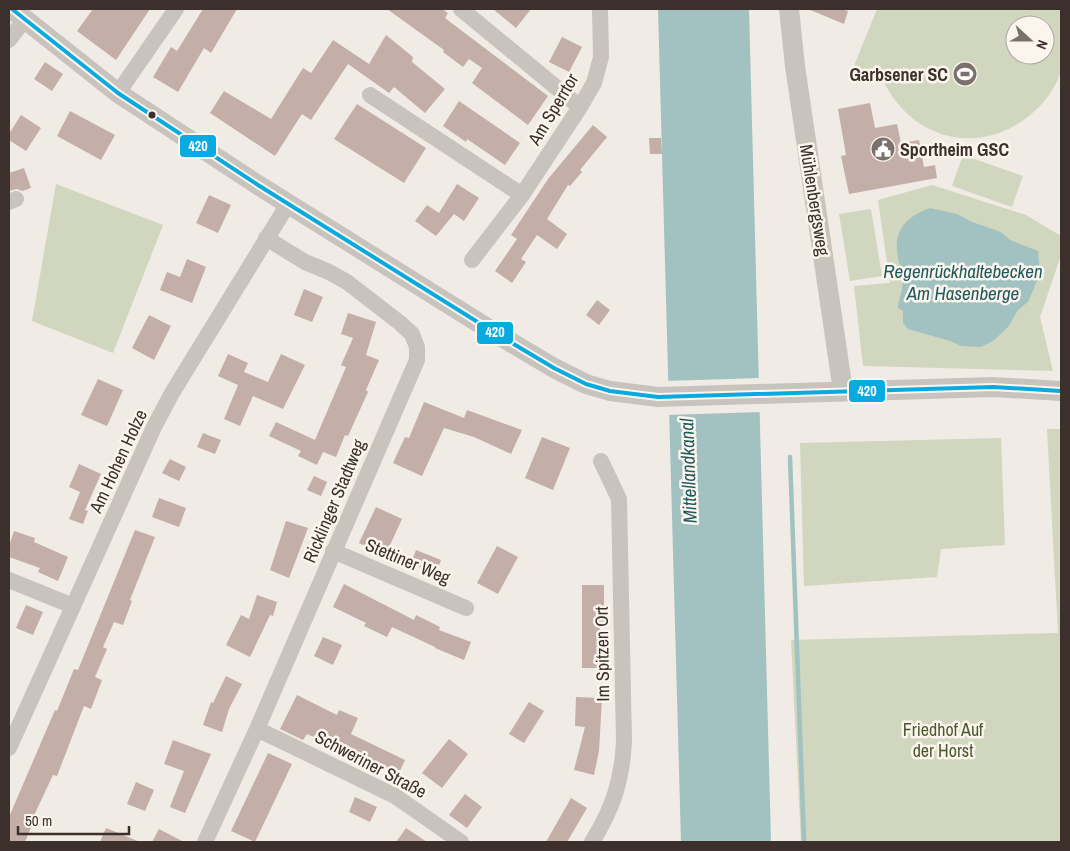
<svg xmlns="http://www.w3.org/2000/svg" width="1070" height="851" font-family="'Archivo Narrow',sans-serif">
<style>
.green{fill:#d1d6bf;fill-rule:evenodd}
.water{fill:#a1c2c1}
.pier{fill:#f0ebe5}
.lines{fill:none;stroke-linecap:round;stroke-linejoin:round}
.stream{stroke:#a1c2c1;stroke-width:4.5}
.building{fill:#c3afa7}
.minor{stroke:#c9c3be;stroke-width:16}
.tertiary{stroke:#c9c3be;stroke-width:20}
.bus-1-casing{stroke:#fbf5ee;stroke-width:8}
.bus-1{stroke:#09aadf;stroke-width:4}
.bus-dot{fill:#3b302b;stroke:#fbf5ee;stroke-width:2}
.labels{text-anchor:middle;dominant-baseline:central;stroke-width:5;stroke-linejoin:round;paint-order:stroke}
.poi-label{font-size:18px;font-weight:bold;fill:#3b302b;stroke:#fbf5ee;text-anchor:end}
.street-label{font-size:18px;fill:#3b302b;stroke:#fbf5ee}
.park-label{font-size:18px;fill:#4a5a2e;stroke:#fbf5ee}
.water-label{font-size:19px;font-style:italic;fill:#1f5a5e;stroke:#fbf5ee}
.line-badge{stroke:#fbf5ee;stroke-width:2}
.badge-label{font-size:14px;text-anchor:middle;font-weight:bold;fill:#fff}
</style>
<rect width="100%" height="100%" fill="#f0ebe5"/>
<path class="green" d="M877,9H1061C1061,26 1065,53 1061,70C1057,87 1043,105 1029,116C976,158 909,138 882,78L854,66ZM1015,25H1045V55H1015Z
M963,155L1023,176L1012,207L952,186Z
M56,184L163,225L113,353L32,321Z
M932,185L1026,215L1061,236V255L1040,317L1053,371L863,366L854,286L890,283L878,200Z
M871,209L882,276L850,281L839,214Z
M1047,429H1061V842H801L791,640L1058,633Z
M1001,438L1005,545L941,549L937,577L804,586L800,443Z"/>
<path class="water" d="M658,9H749L771,842H681Z
M930,208L957,214L972,222L1001,232L1010,240L1038,251L1040,274L1028,302L1018,310L1008,327L993,341L981,347L961,346L950,341L908,329L903,323V311L898,308C899,299 903,289 903,281C904,273 899,265 898,258C893,231 905,217 930,208Z"/>
<path class="pier" d="M760,378L761,412L666,415L665,381Z"/>
<g class="lines">
<path class="stream" d="M790,457L804,842"/>
</g>
<path class="building" d="M93,9H150L116,60L77,31Z
M203,9H237L211,53L204,48L178,92L153,77L171,47L177,51Z
M387,9H442L448,13L445,18L548,96L528,125L472,83L482,68L469,59L463,67L443,52L444,50Z
M493,9H531L516,28Z
M808,9H841L848,11L844,24Z
M386,35L413,57L412,62L445,89L425,113L394,87L389,93L348,64L311,120L302,114L275,156L210,113L224,91L271,119L303,68L311,73L333,40L369,64Z
M562,37L582,47L569,72L549,62Z
M45,62L63,74L52,91L34,79Z
M459,101L520,143L505,165L467,139L466,142L443,126Z
M870,103L875,128L897,124L901,143L919,140L924,167L935,165L937,178L849,194L841,156L846,155L838,109Z
M357,104L426,148L404,183L334,139Z
M70,111L115,135L101,160L57,136Z
M21,115L41,128L26,151L9,140V134Z
M593,125L607,137L580,170L582,172L570,186L568,185L547,219L567,234L557,249L537,235L521,259L526,262L512,283L495,271L517,239L511,235L548,179Z
M649,138H661L662,154H650Z
M24,168L31,188L22,191L17,189L9,191V173Z
M457,184L479,198L464,221L454,214L436,236L415,221L427,205L439,213Z
M209,195L231,205L218,233L196,223Z
M187,259L206,267L192,303L160,290L167,272L180,277Z
M304,289L323,297L312,322L294,315Z
M597,300L610,310L599,325L586,315Z
M348,313L376,322L366,355L379,360L366,390L368,392L348,436L345,435L336,457L323,452L317,465L298,456L301,451L269,436L276,422L315,440L346,367L341,365L353,338L341,334Z
M149,315L171,326L154,360L132,348Z
M228,354L248,363L244,372L268,382L281,354L305,365L283,409L253,396L240,426L224,419L238,385L218,376Z
M98,379L123,390L107,426L81,415Z
M424,402L464,418L467,410L522,430L511,454L474,437L444,428L422,476L393,463L405,437L409,438Z
M203,433L221,440L215,454L197,447Z
M542,437L570,448L553,490L525,478Z
M170,459L186,467L179,481L162,473Z
M79,464L101,474L85,510L88,511L83,524L69,519L80,492L69,487Z
M314,476L327,482L321,496L307,490Z
M159,498L186,508L179,527L152,517Z
M376,507L402,519L385,556L359,543Z
M286,521L308,528L289,578L270,570Z
M135,530L155,537L130,600L132,601L123,625L114,622L103,647L107,649L95,677L102,680L91,709L84,706L57,776L53,775L30,824L32,825L25,842H9V817L55,710L57,711L74,669L78,670Z
M14,531L35,538L34,542L68,557L58,581L38,572L40,568L9,557V546Z
M497,546L518,557L498,594L477,583Z
M416,550L441,560L436,573L411,564Z
M344,584L414,620L416,615L440,627L439,630L471,642L464,660L435,648V647L392,627L387,637L364,626L366,623L333,607Z
M582,585H604V622H600L599,668H582Z
M257,595L277,602L273,616L270,615L250,657L226,645L241,615L249,619Z
M26,605L43,612L33,635L16,628Z
M323,637L342,645L333,665L314,656Z
M226,676L242,684L229,709L222,732L203,725L211,702L213,703Z
M297,695L337,715L339,710L358,718L351,734L405,760L399,773L345,748L344,750L307,734L303,740L280,729Z
M576,697L602,698L599,751L594,775L574,770L585,727L575,726Z
M529,702L544,711L524,743L509,734Z
M449,739L468,754L442,788L422,773Z
M173,740L211,754L185,813L170,807L184,771L164,764Z
M268,753L292,764L255,842L231,831Z
M136,782L154,790L145,811L127,804Z
M465,794L482,807L467,828L449,815Z
M355,797L377,807L370,822L349,812Z
M571,798L587,808L567,842H546Z
M106,828L140,842H100Z
M406,828L427,842H396Z
M159,829L184,842H152Z"/>
<g class="lines">
<path class="minor" d="M461,9L580,107
M9,40L25,19
M118,93L176,9
M370,95L522,195
M9,202L16,199
M472,260L522,195L580,107L594,83L601,57L600,9
M333,551L466,608
M9,580L73,606
M257,729L395,796L461,842
M9,748L154,427L172,393L288,204
M205,842L257,729L417,360V347L412,334L400,323L347,282L329,272L305,262L266,238
M592,842C613,808 622,781 624,741L619,499L601,461"/>
<path class="tertiary" d="M12,9L118,93L258,185L492,331L554,368L586,384L610,391L658,397L993,387L1061,391
M789,9L795,66L843,391"/>
<defs>
<path id="bus-1" d="M12,9L118,93L258,185L492,331L554,368L586,384L610,391L658,397L993,387L1061,391"/>
</defs>
<use href="#bus-1" class="bus-1-casing"/>
<use href="#bus-1" class="bus-1"/>
</g>
<defs>
<symbol id="stadium-disc" viewBox="-11 -11 22 22"><circle r="9.5" fill="#7a716c" stroke="#fbf5ee"/><path d="M0-5a6.5 5 0 1 0 0 10a6.5 5 0 1 0 0-10ZM-3.5-1.8h7v3.6h-7Z" fill="#fff"/></symbol>
<symbol id="civic-disc" viewBox="-11 -11 22 22"><circle r="9.5" fill="#7a716c" stroke="#fbf5ee"/><path d="M-.6-6.5H3V-4.5H.6V-3L4-1V1h2V6H-6V1h2V-1L-.6-3ZM-1.2 2.5V6h2.4V2.5Z" fill="#fff"/></symbol>
</defs>
<g fill-rule="evenodd">
<use href="#stadium-disc" x="951" y="60" width="28" height="28"/>
<use href="#civic-disc" x="869" y="135" width="28" height="28"/>
</g>
<circle class="bus-dot" cx="152" cy="115" r="4.5"/>
<g class="labels">
<g class="poi-label">
<text x="948" y="74">Garbsener SC</text>
<text x="900" y="149" text-anchor="start">Sportheim GSC</text>
</g>
<g class="street-label">
<text transform="translate(553 109) rotate(-59)">Am Sperrtor</text>
<text transform="translate(815 200) rotate(81)">Mühlenbergsweg</text>
<text transform="translate(118 461) rotate(-65)">Am Hohen Holze</text>
<text transform="translate(334 501) rotate(-67)">Ricklinger Stadtweg</text>
<text transform="translate(408 561) rotate(23)">Stettiner Weg</text>
<text transform="translate(602 654) rotate(-91)">Im Spitzen Ort</text>
<text transform="translate(371 764) rotate(28)">Schweriner Straße</text>
</g>
<g class="park-label">
<text x="943" y="729">Friedhof Auf<tspan x="943" dy="21">der Horst</tspan></text>
</g>
<g class="water-label">
<text x="963" y="271">Regenrückhaltebecken<tspan x="963" dy="22">Am Hasenberge</tspan></text>
<text transform="translate(688 471) rotate(-92)">Mittellandkanal</text>
</g>
</g>
<g class="line-badge">
<rect x="179" y="134" width="38" height="24" rx="5" fill="#09aadf"/>
<rect x="476" y="321" width="38" height="24" rx="5" fill="#09aadf"/>
<rect x="848" y="379" width="38" height="24" rx="5" fill="#09aadf"/>
</g>
<g class="badge-label">
<text x="198" y="151">420</text>
<text x="495" y="337">420</text>
<text x="867" y="396">420</text>
</g>
<rect width="1070" height="851" fill="none" stroke="#3b302b" stroke-width="20"/>
<g transform="translate(1030 40) rotate(111)"><circle r="24" fill="#fbf5ee" stroke="#aea6a0"/>
<path d="M0-4L9 19L0 12L-9 19Z" fill="#7a716c"/>
<text y="-8" font-size="14" font-weight="bold" text-anchor="middle" fill="#3b302b">N</text>
</g>
<path d="M18 826v8h111v-8" fill="none" stroke="#3b302b" stroke-width="2.5"/>
<text x="25" y="826" font-size="15" fill="#3b302b" stroke="#fbf5ee" stroke-width="4" paint-order="stroke">50 m</text>
</svg>
